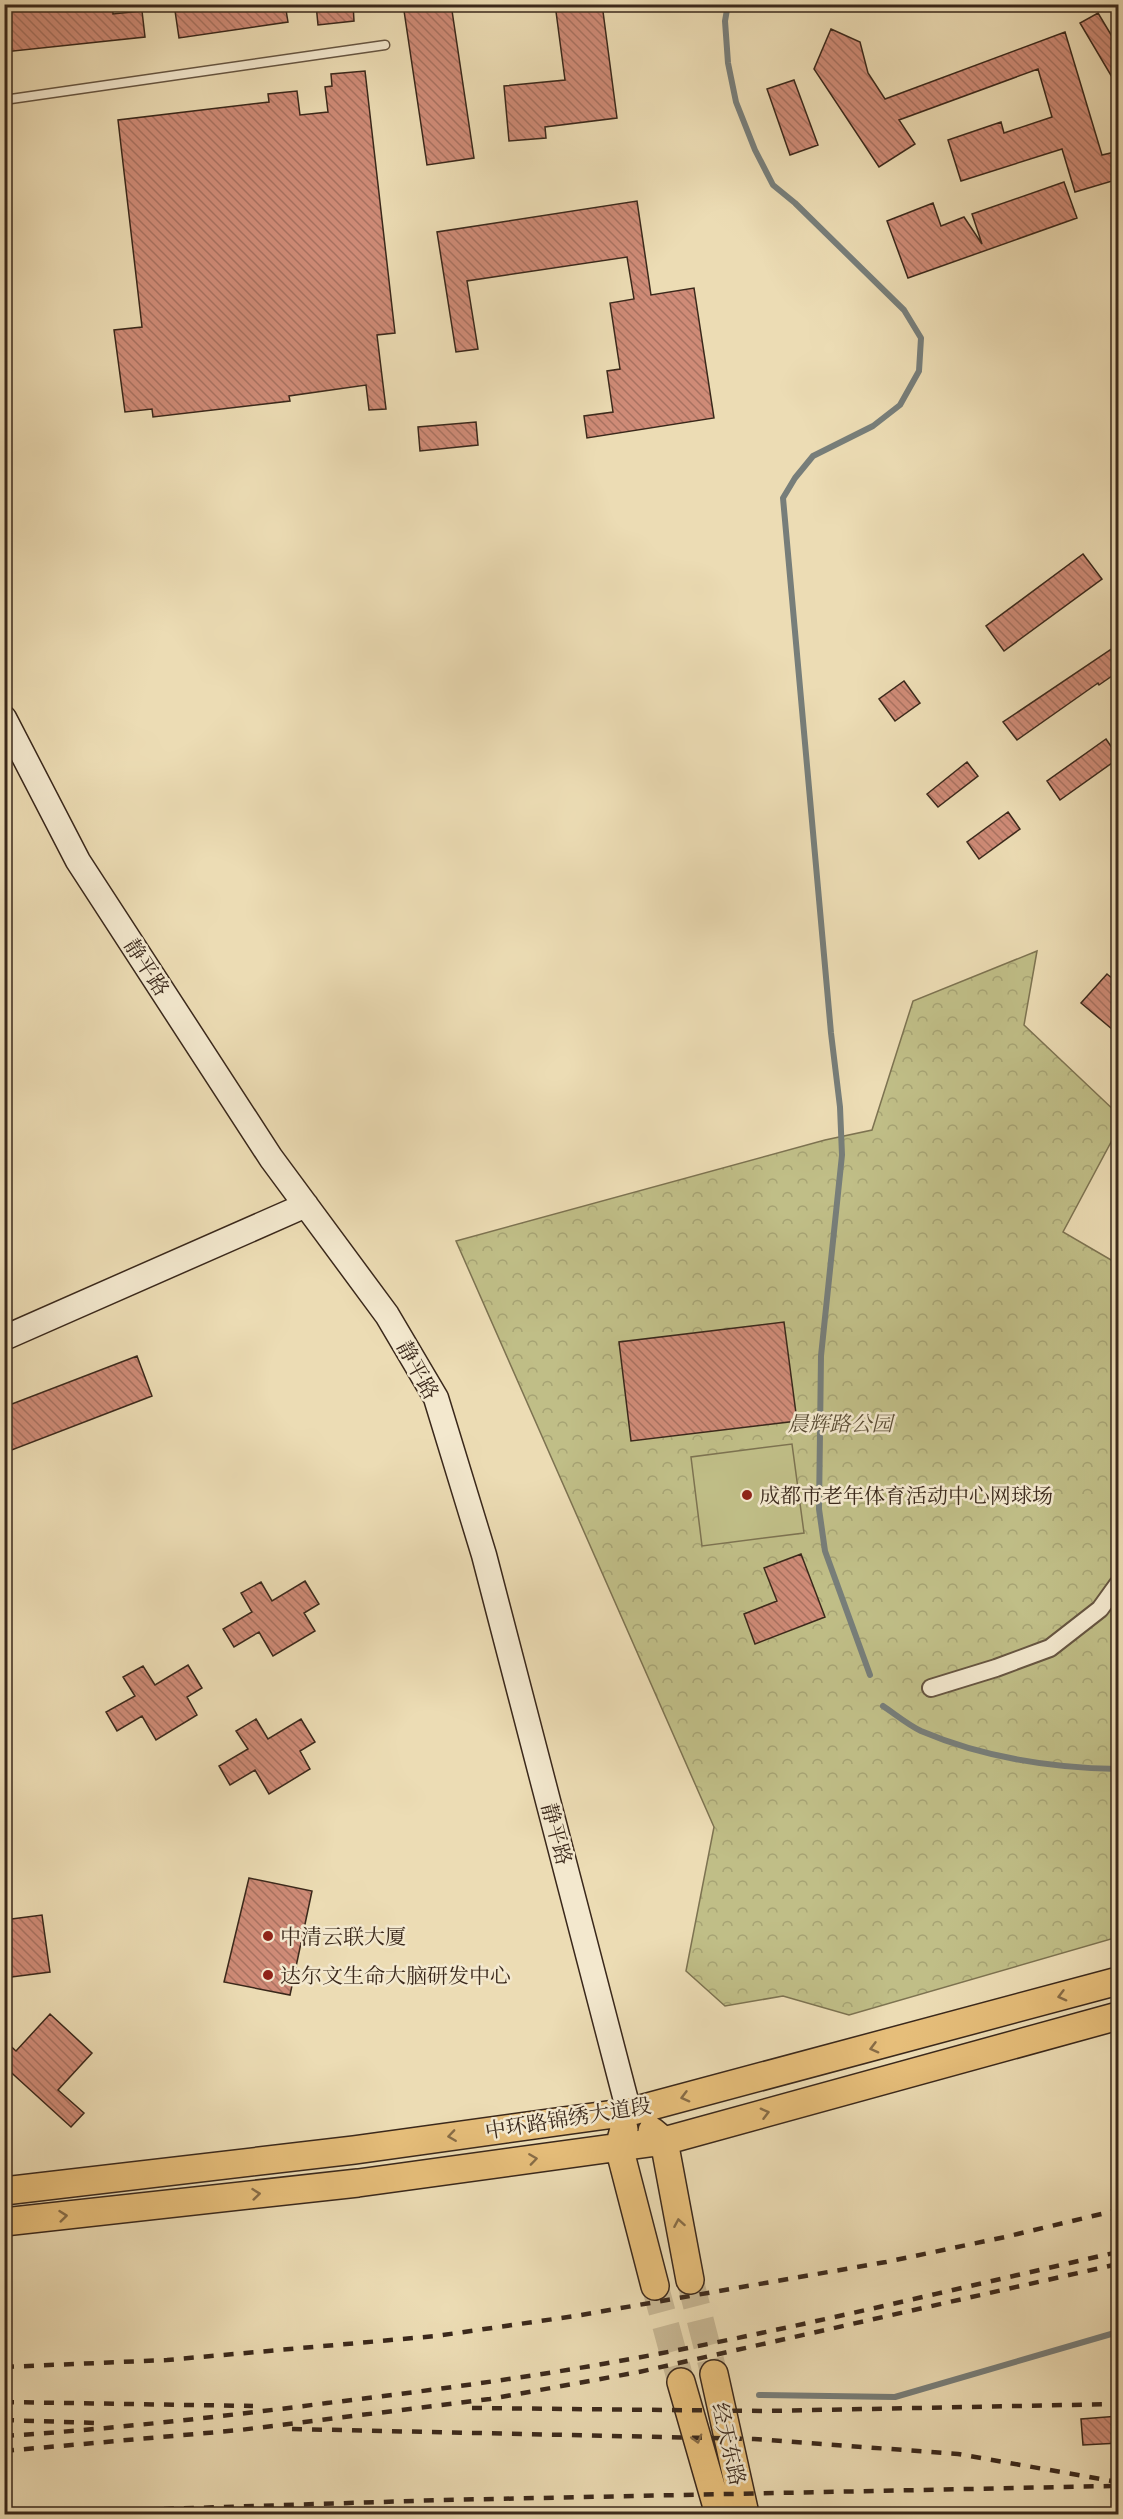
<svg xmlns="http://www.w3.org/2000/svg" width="1123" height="2519" font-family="'Gentium Book Plus','Noto Serif SC',serif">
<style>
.forest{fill:url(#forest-crowns);stroke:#7d7351;stroke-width:1.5}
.pitch{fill:#c0be87;stroke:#7d7351;stroke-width:1.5}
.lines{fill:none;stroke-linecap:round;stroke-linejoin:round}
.stream{stroke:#777e7a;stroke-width:6}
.building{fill:url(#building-back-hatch);stroke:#3a281b;stroke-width:1.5}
.primary-tunnel{stroke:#c8b895;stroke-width:27;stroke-dasharray:27 14;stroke-linecap:butt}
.lane-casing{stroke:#665541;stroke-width:11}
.street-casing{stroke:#665541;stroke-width:20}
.secondary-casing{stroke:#3a281b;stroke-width:27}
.primary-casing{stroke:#3a281b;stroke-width:30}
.lane{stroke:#f3e8ce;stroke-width:8}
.street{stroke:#f3e8ce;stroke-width:16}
.secondary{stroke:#f3e8ce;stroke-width:24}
.primary{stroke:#e6be7a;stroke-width:27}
.rail{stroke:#3a281b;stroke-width:4.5;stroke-dasharray:10 10;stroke-linecap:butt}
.oneway{stroke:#876c46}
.poi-dot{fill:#8f2418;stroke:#f3e8ce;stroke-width:2}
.labels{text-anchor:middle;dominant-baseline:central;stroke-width:5;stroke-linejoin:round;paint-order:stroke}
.street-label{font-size:21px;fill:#3a281b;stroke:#f3e8ce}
.park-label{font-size:21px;font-style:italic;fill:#5c4e36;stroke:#f3e8ce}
.poi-label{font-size:21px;fill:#3a281b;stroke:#f3e8ce;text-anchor:start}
</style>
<defs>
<pattern id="forest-crowns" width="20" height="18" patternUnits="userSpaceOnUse" patternTransform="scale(1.5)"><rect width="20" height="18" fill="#c0be87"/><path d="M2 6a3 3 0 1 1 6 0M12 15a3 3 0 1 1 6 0" fill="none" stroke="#a6a374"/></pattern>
<pattern id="building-back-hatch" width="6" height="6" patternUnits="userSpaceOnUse" patternTransform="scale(1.5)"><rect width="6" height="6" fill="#cf8b77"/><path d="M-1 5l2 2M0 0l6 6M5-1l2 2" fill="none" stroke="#a97261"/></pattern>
</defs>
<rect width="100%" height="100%" fill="#ecdcb4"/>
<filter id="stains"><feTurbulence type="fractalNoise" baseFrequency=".00333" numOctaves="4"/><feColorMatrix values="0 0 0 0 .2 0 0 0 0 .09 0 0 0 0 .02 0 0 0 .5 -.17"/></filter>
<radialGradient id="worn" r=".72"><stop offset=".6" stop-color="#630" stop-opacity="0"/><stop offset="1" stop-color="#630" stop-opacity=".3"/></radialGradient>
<path class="forest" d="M1037,951L1024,1025L1118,1114V1129L1063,1232L1118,1264V1937L849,2015L783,1996L725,2006L686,1971L714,1827L456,1241L825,1140L872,1130L913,1001Z"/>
<path class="pitch" d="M792,1444L804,1533L702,1546L691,1457Z"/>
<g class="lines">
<path class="stream" d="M728,4L725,21L728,63L736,102L755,150L773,185L795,203L904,310L921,338L919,371L900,405L873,426L813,456L795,478L783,498L831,1033L840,1107L842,1155L821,1356L819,1509L825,1551L870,1675
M883,1706C895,1714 908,1725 921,1731C982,1757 1053,1768 1118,1769
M759,2395L895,2397L1118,2332"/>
</g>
<path class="building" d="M4,4H112L113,14L142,11L145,37L4,52Z
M174,4H285L288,22L179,38Z
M316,4H353L354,21L318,25Z
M403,4H451L474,158L427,165Z
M555,4H602L617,118L545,127L546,138L509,141L504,86L565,80Z
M1098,13L1119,48V89L1080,23Z
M831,29L860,42L868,73L885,99L1065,32L1102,155L1119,151V179L1075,192L1062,149L961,181L948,140L1001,122L1004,133L1052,117L1038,69L899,120L915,144L879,167L814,69Z
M365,71L395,333L377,335L386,409L369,410L366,385L289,396L290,401L153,417L152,409L125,412L114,330L142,327L118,120L269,102L268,94L297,91L300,115L328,112L325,87L332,86L331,74Z
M794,80L818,145L790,155L767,89Z
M1064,182L1077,218L908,278L887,221L933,203L941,226L964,217L982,244L972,214Z
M637,201L651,295L694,288L714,418L587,438L584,416L613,412L607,371L620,369L610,303L634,299L627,257L467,281L478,349L456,352L437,232Z
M476,422L478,445L420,451L418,427Z
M1083,554L1102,579L1004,651L986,626Z
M1119,644V671L1099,685L1098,683L1017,740L1003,722Z
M904,681L920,703L895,721L879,699Z
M1106,739L1119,758L1060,800L1047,781Z
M967,762L978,776L938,807L927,794Z
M1008,812L1020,829L979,859L967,842Z
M1107,974L1119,984V1035L1081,1003Z
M784,1322L797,1421L631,1441L619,1342Z
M137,1356L152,1396L4,1453V1407Z
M801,1554L825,1617L755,1644L744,1614L777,1601L764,1568Z
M305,1581L319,1604L304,1613L315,1631L273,1656L259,1632L234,1647L223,1629L252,1612L241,1593L261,1582L272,1601Z
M188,1665L202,1688L187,1697L197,1715L156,1740L142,1716L117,1731L106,1712L135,1696L123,1677L143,1666L155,1685Z
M256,1719L268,1739L301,1719L315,1742L300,1751L310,1769L269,1794L255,1770L230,1785L219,1766L248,1749L236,1731Z
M249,1878L312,1891L290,1995L224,1982Z
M42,1915L50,1972L4,1978V1920Z
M50,2014L92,2053L58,2090L84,2113L71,2127L4,2066V2040L16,2051Z
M1119,2416V2443L1083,2445L1081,2419Z"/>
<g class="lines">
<path class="primary-tunnel" d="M690,2280L714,2374
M655,2286L681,2382"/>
<defs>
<path id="lane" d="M4,100L385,45"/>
<path id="street" d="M931,1688L996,1668L1050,1648L1100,1609L1118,1584"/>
<path id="secondary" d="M4,718L78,861L271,1158L387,1315L436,1398L484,1555L629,2112
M4,1338L306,1205"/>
<path id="primary" d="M624,2129L619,2147L655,2286
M652,2131L664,2141L690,2280
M4,2191L354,2150L629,2112L1118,1981
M4,2222L358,2183L664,2141L1118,2016
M714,2374L745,2514
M681,2382L719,2514"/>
</defs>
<use href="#lane" class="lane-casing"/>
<use href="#street" class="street-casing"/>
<use href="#secondary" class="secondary-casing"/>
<use href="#primary" class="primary-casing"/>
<use href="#lane" class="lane"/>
<use href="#street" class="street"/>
<use href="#secondary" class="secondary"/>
<use href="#primary" class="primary"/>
<path class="rail" d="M4,2367L167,2360L436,2336L575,2316L886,2262L1005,2237L1118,2210
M4,2402L253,2406
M472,2408L765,2411L1118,2404
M4,2420L97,2423
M292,2429L754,2439L958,2454L1118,2482
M4,2436C112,2429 219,2417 327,2403C426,2391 526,2378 625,2360C790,2330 954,2289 1118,2252
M4,2451L240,2430L490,2399L639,2372L1118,2264
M4,2514L443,2500L1111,2486"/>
</g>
<defs><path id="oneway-chevron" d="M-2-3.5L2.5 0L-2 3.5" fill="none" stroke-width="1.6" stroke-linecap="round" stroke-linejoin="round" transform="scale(1.5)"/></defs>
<g class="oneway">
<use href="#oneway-chevron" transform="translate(1062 1996) rotate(165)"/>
<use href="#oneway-chevron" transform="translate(874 2048) rotate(165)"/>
<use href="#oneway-chevron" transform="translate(685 2097) rotate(165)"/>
<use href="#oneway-chevron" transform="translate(765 2113) rotate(-15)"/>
<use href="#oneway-chevron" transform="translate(452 2136) rotate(172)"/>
<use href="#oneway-chevron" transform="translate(533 2159) rotate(-8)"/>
<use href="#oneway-chevron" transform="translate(256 2194) rotate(-6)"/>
<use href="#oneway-chevron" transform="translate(63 2216) rotate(-6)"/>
<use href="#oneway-chevron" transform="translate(679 2223) rotate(-100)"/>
<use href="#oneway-chevron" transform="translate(697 2439) rotate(74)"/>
</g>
<g class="poi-dot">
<circle cx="747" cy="1495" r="6"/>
<circle cx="268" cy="1936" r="6"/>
<circle cx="268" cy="1975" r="6"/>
</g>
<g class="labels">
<g class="street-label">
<text transform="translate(147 967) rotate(57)">静平路</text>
<text transform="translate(418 1370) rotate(61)">静平路</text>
<text transform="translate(557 1834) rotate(75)">静平路</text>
<text transform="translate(568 2118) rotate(-9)">中环路锦绣大道段</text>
<text transform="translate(729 2444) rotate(77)">经天东路</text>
</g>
<g class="park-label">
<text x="840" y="1423">晨辉路公园</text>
</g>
<g class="poi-label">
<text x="759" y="1495">成都市老年体育活动中心网球场</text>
<text x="280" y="1936">中清云联大厦</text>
<text x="280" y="1975">达尔文生命大脑研发中心</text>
</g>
</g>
<rect width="1123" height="2519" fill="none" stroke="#ecdcb4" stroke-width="24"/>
<rect x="6" y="6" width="1111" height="2507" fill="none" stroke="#3a281b" stroke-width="3"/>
<rect x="12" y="12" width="1099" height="2495" fill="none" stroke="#3a281b" stroke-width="1.5"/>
<rect width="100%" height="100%" filter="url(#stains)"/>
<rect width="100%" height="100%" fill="url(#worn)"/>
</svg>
